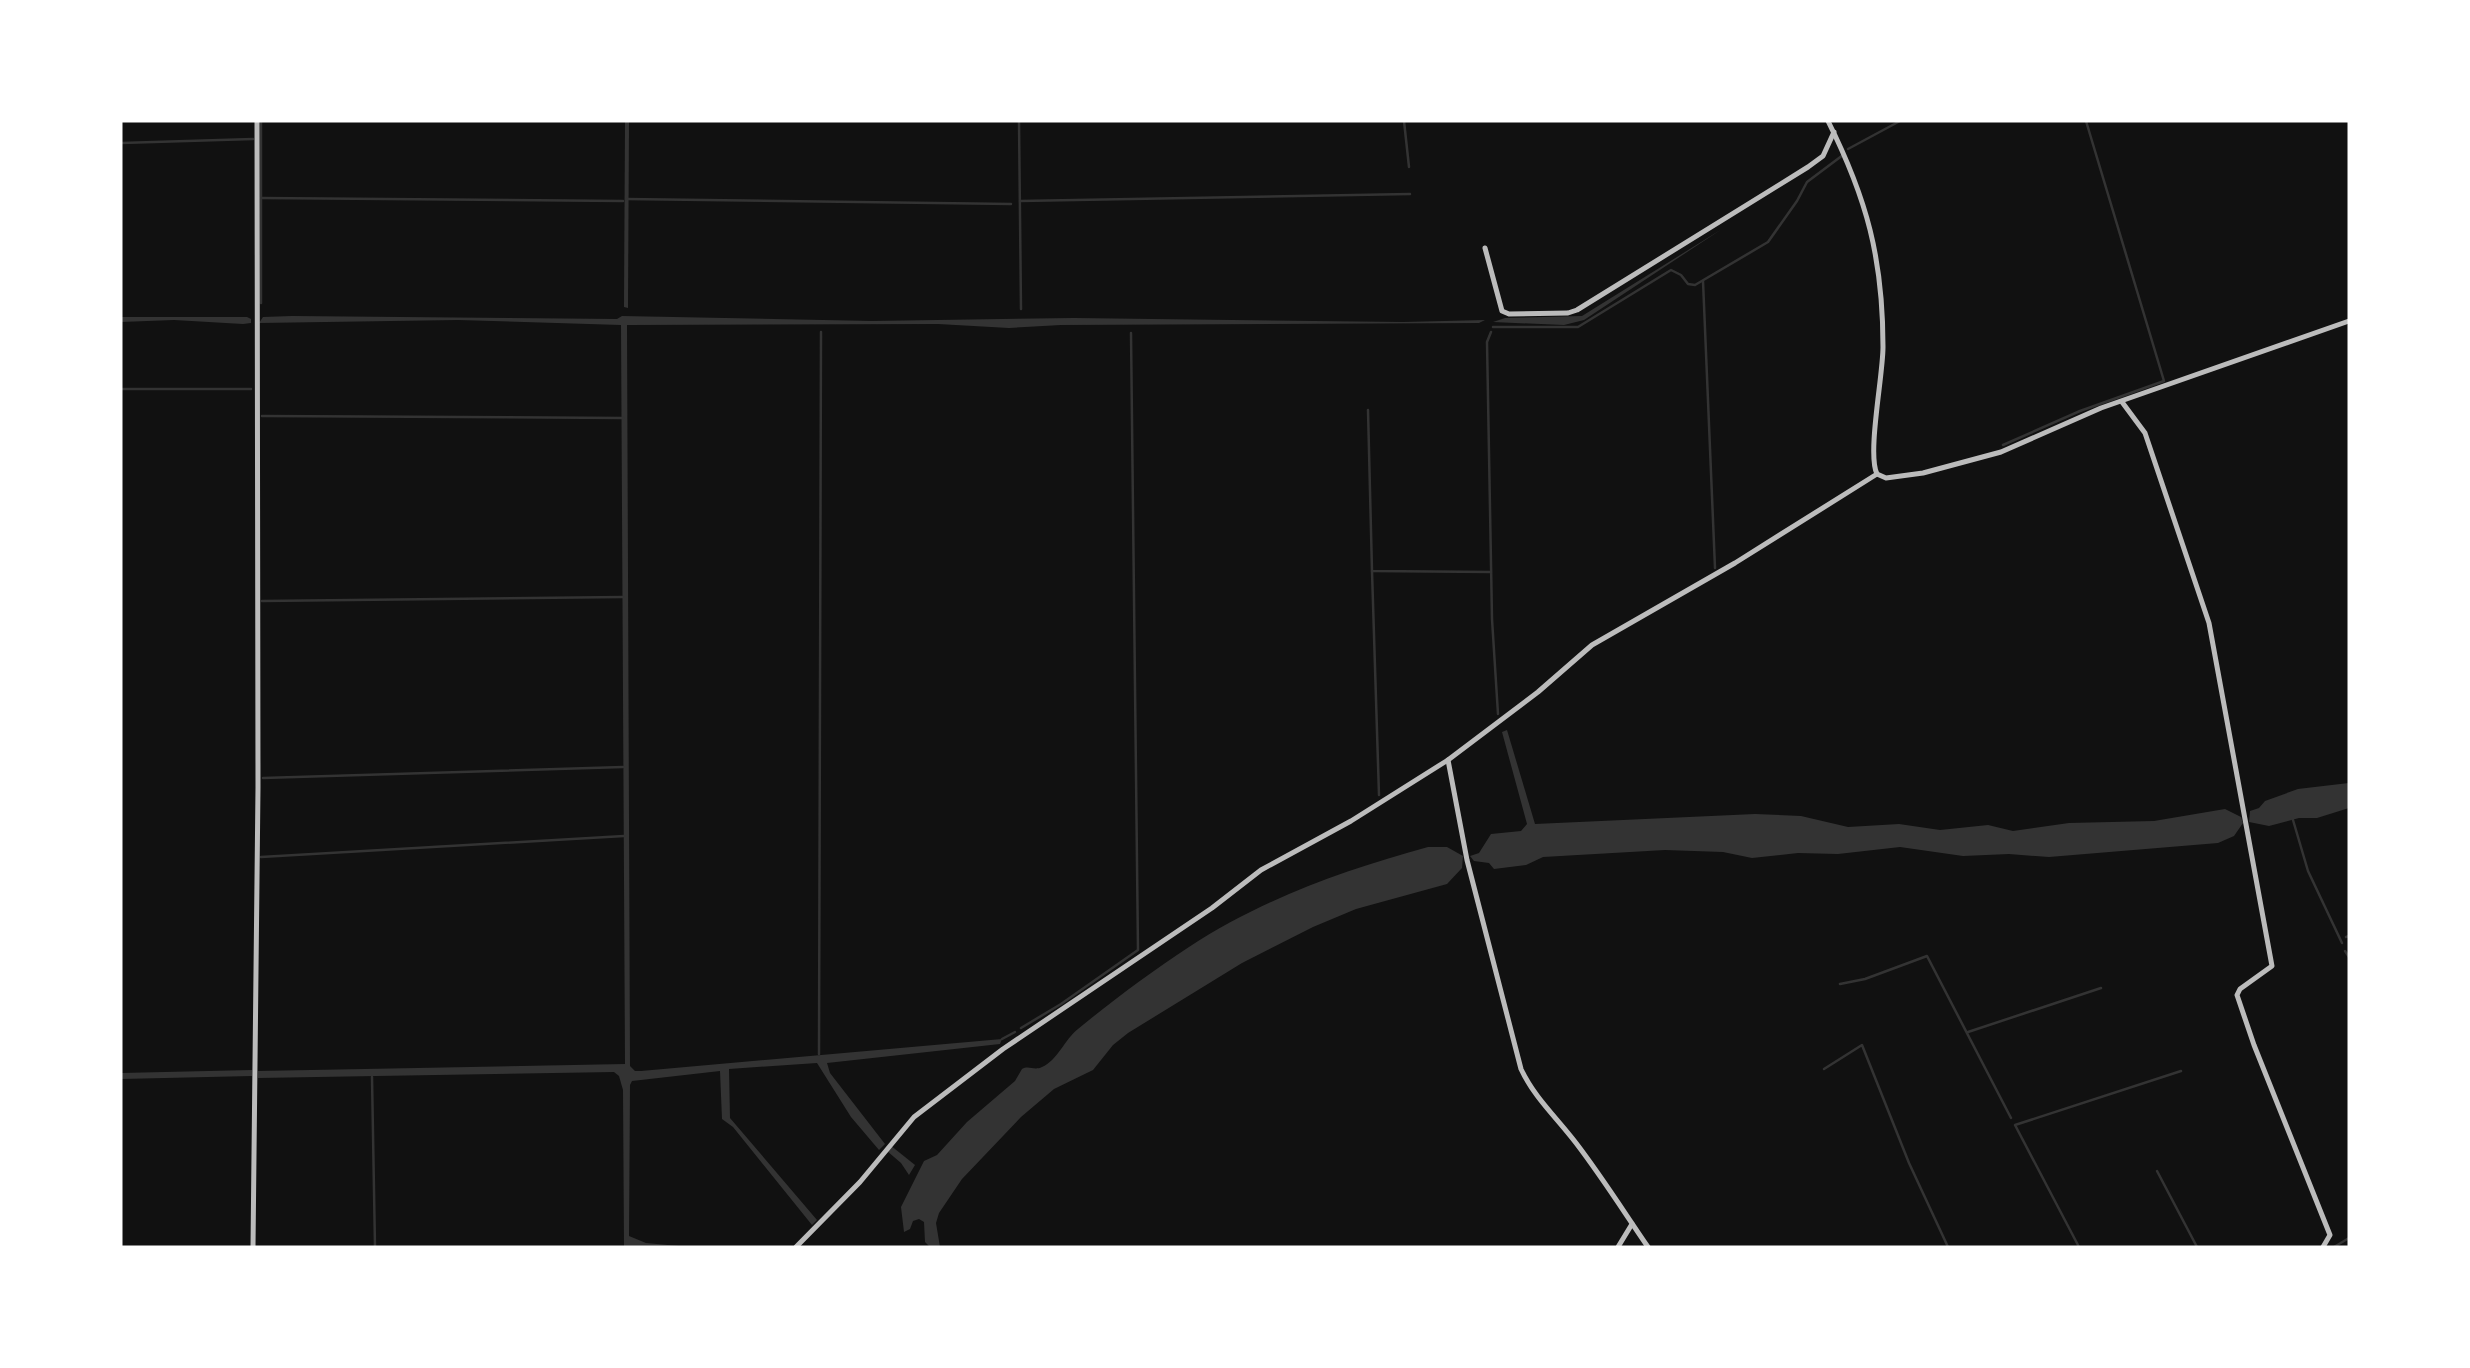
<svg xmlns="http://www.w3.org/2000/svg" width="2470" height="1368" font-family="Figtree,sans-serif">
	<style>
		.water { fill: #333 }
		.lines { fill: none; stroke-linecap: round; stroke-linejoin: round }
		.stream { stroke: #333; stroke-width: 2.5 }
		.minor { stroke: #bcbcbc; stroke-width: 5 }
	</style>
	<rect width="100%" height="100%" fill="#111"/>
	<!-- water -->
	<g class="water">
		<path d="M625,121h4l-1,187 -4,-1z"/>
		<path d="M1722,229l-138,91 -20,5 -71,-3 12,-4 77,-2z"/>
		<path d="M292,316l325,3 5,-3 250,5 202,-3 329,4 82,-2 -6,3 -418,2 -52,3 -71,-4 -311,1 3,741 5,5h6l361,-32 -2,5 -173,19 3,10 55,71 -6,6 -28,-33 -34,-54 -88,6 1,49 87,102 -5,5 -79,-98 -11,-8 -2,-48 -88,10 -2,4 -1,151 17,7 44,4h-66l-1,-157 -4,-14 -5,-4 -356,6v-7l367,-7 -4,-739 -163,-5 -199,3 4,-6z"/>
		<path d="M121,317h126l4,2v4l-8,1 -69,-4 -53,2z"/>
		<path d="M1507,730l28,94 220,-10 46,2 47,11 51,-3 41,6 48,-5 25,6 56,-8 85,-2 71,-12 16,8 2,6 -9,13 -16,7 -169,14 -40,-3 -46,2 -63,-9 -62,7 -40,-1 -46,5 -29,-6 -58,-2 -122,7 -17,8 -32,4 -5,-6 -15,-2 -4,-5 9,-3 12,-19 30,-3 6,-7 -25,-92z"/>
		<path d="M2349,783v25l-32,10h-18l-30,8 -20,-4 1,-11 9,-3 6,-7 33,-12z"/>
		<path d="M1428,847h19l16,9 -1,12 -15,16 -91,25 -43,18 -71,36 -114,70 -15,12 -20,25 -39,19 -33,28 -59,62 -23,34 -3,10 4,24h-10l-5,-5 -1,-20 -5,-3 -6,2 -3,8 -6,3 -3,-25 23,-46 13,-6 30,-33 48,-41 7,-12c7,-4 12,2 20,-2 15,-6 23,-28 36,-38 35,-29 73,-57 111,-82 73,-48 155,-77 239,-100z"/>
		<path d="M252,1070v6l-131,3v-6z"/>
		<path d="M890,1145l25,20 -6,10 -8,-12 -14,-12z"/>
	</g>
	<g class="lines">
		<!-- stream -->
		<g class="stream">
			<path d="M261,121v182"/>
			<path d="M1019,121l2,188"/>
			<path d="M1404,121l5,46"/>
			<path d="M121,143l132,-4"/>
			<path d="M1848,149l52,-28"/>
			<path d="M261,198l362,3"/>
			<path d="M626,199l385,5"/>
			<path d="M1020,201l390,-7"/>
			<path d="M1703,281l12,287"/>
			<path d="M1493,327h85l93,-57 10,5 7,9 7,1 73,-43 29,-41 10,-19 36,-27"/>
			<path d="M1491,332l-4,10 5,277 6,95"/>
			<path d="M121,389h130"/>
			<path d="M1368,410l4,161 119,1"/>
			<path d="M262,416l361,2"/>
			<path d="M2003,445l77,-34 84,-30 -78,-260"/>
			<path d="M1372,571l7,224"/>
			<path d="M262,601l361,-4"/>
			<path d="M263,778l360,-11"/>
			<path d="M2293,820l15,51 34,72"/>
			<path d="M261,857l363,-21"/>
			<path d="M2346,937l3,-1"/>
			<path d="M2345,951l4,6"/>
			<path d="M1840,984l25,-5 62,-23 84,162"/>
			<path d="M1021,1028l40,-24 77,-54 -7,-617"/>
			<path d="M1968,1032l133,-44"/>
			<path d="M1002,1039l13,-7"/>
			<path d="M819,1054l2,-722"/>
			<path d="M1824,1069l38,-24 47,118 39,84"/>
			<path d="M372,1077l3,170"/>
			<path d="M2157,1171l40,76"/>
			<path d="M2079,1247l-64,-122 166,-54"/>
			<path d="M2334,1247l15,-9"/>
		</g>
		<!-- minor -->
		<g class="minor">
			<path d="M1828,121c39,78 55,138 55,226 0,29 -16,107 -6,127l9,4 37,-5 78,-21 100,-44 248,-87"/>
			<path d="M1485,248l17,63 7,3 59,-1 9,-3 231,-143 15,-11 11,-24"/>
			<path d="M2122,402l23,31 64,190 63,343 -32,23 -3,6 17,50 76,190 -7,12"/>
			<path d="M1448,760l19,100 54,209c13,28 36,49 55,74 26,34 48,69 72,104"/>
			<path d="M253,1247l5,-460 -1,-666"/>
			<path d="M796,1247l64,-65 54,-65 89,-68 209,-141 49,-38 90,-49 97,-61 90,-68 54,-47 143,-82 142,-89"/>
			<path d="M1618,1247l14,-23"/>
		</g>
	</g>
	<!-- border -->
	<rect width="2470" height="1368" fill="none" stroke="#ffffff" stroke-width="245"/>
</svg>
